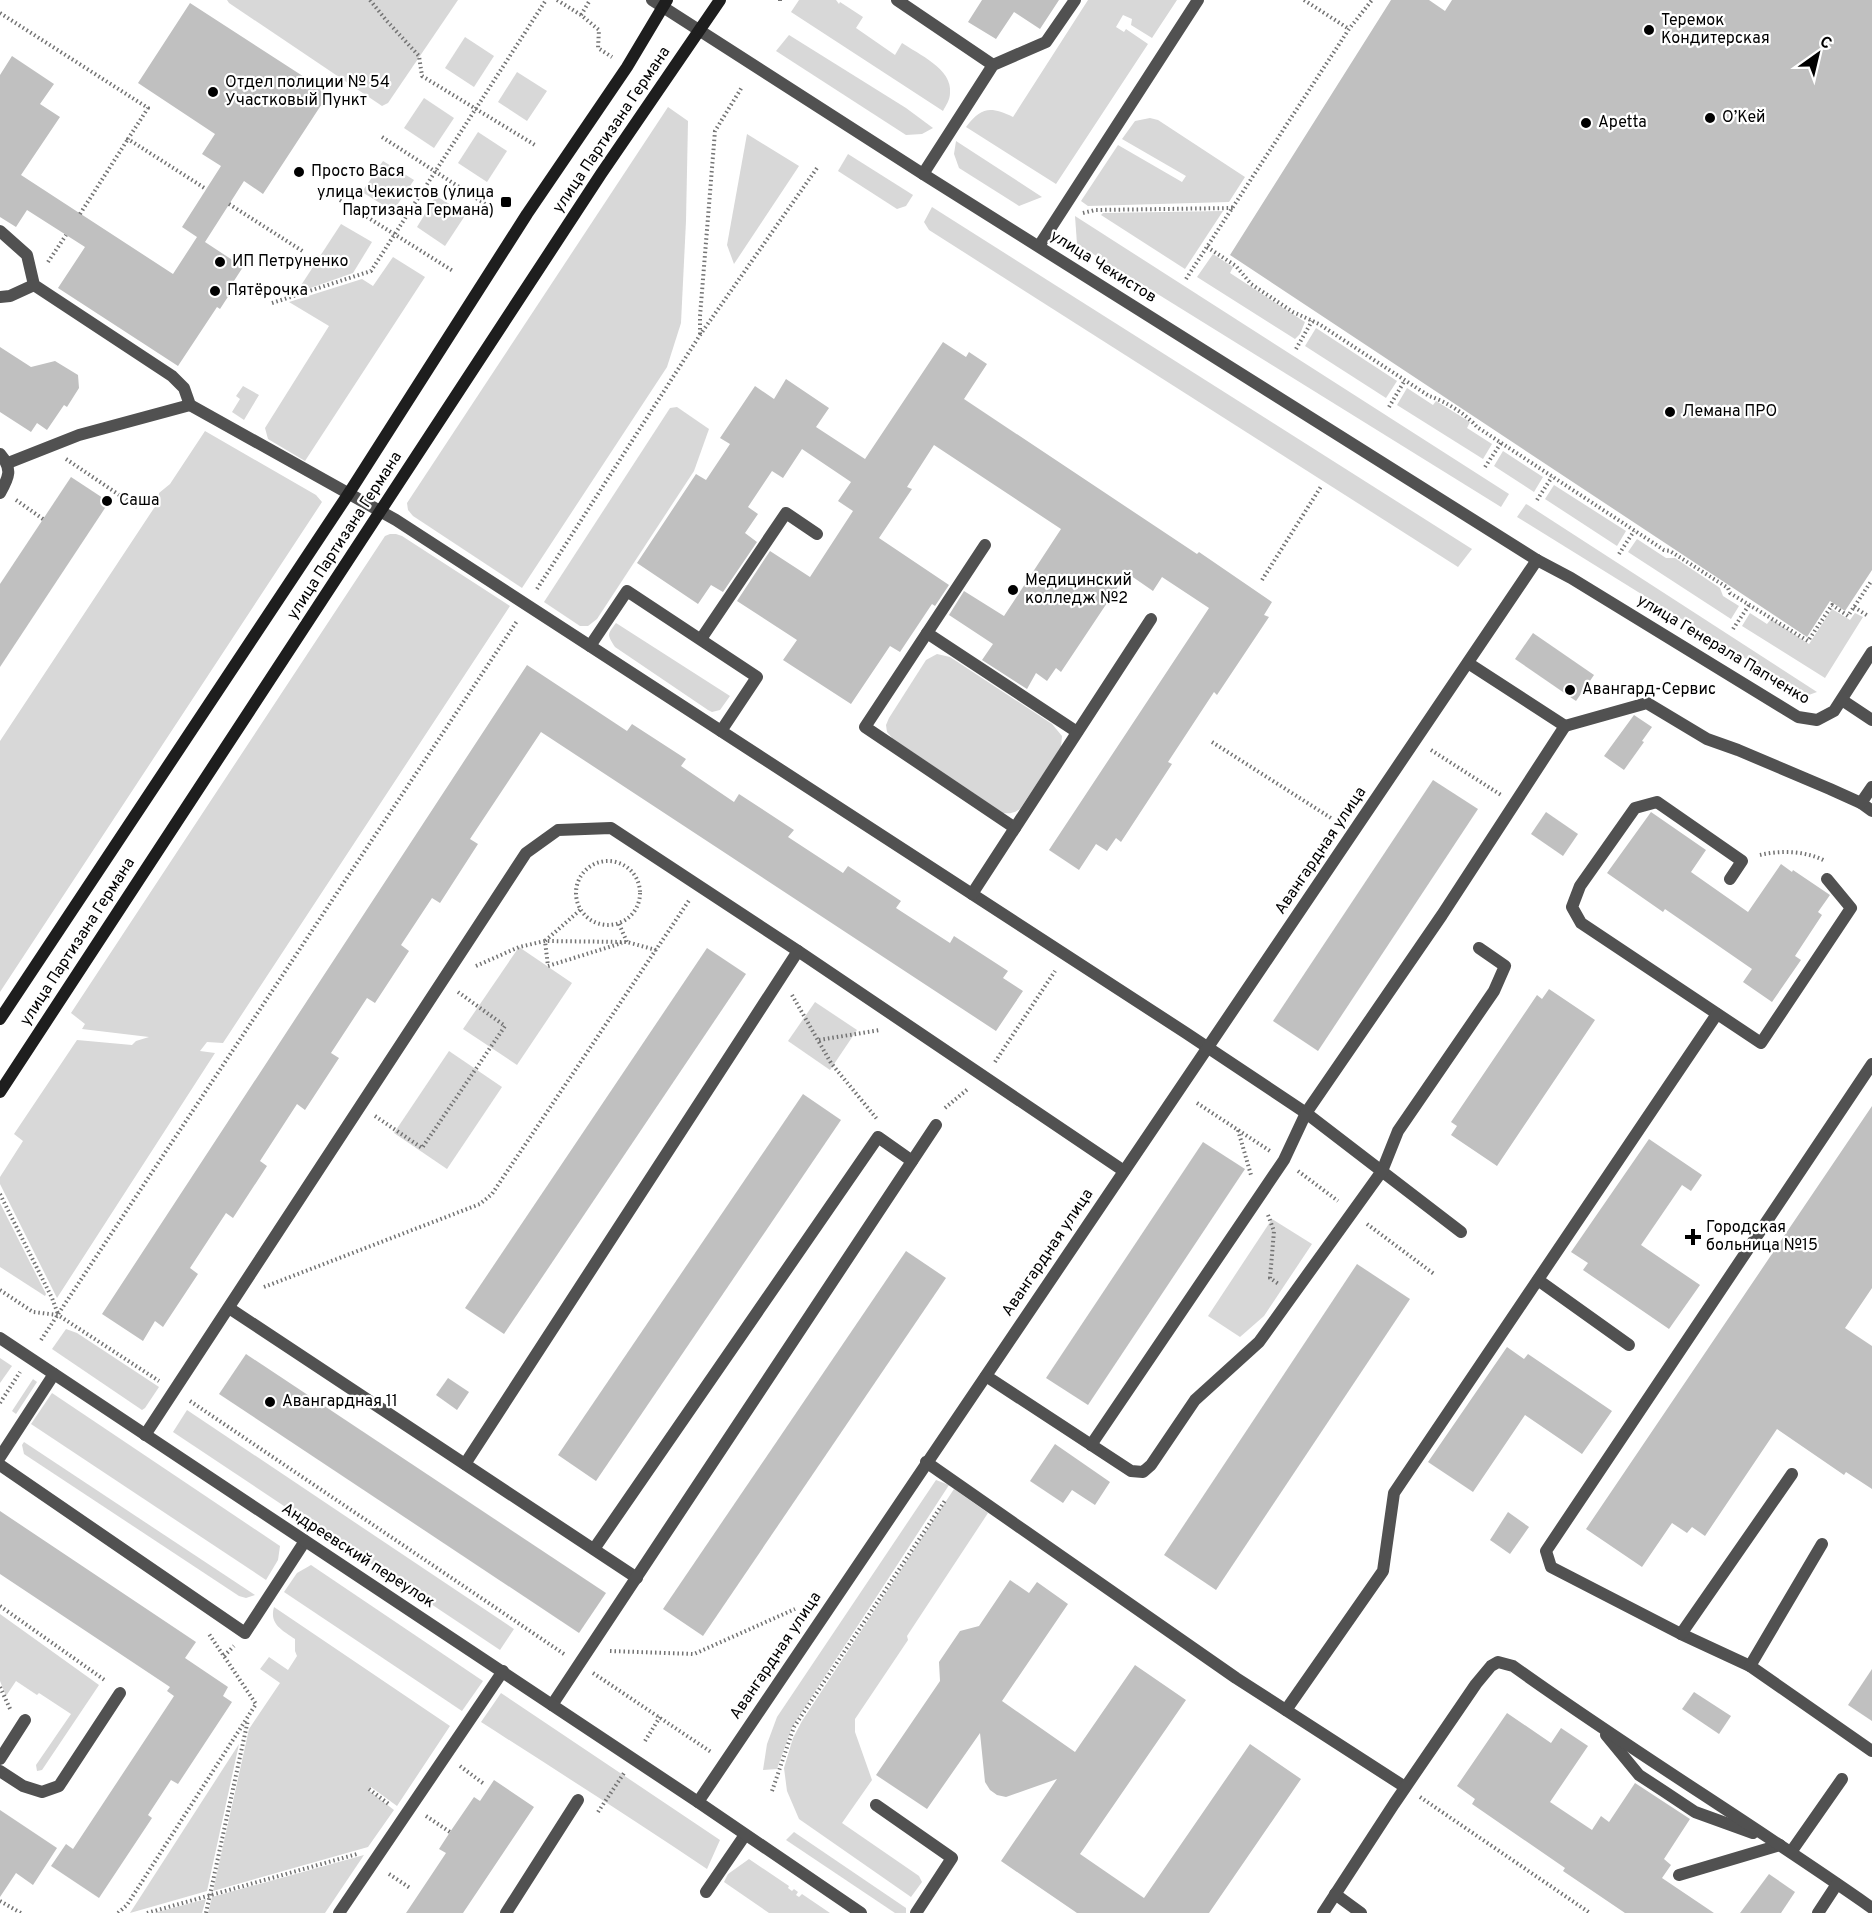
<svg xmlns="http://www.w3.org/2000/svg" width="1872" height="1913" font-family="Overpass,sans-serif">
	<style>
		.green { fill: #d8d8d8 }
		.building { fill: #c0c0c0 }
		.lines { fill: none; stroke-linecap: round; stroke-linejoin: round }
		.path { stroke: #737373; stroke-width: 4; stroke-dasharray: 1.5 3; stroke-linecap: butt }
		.service { stroke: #515151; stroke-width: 12 }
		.minor { stroke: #515151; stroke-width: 12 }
		.secondary { stroke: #1e1e1e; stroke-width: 12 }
		.poi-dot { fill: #000; stroke: #fff; stroke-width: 2 }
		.labels { text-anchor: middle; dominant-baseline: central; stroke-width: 4.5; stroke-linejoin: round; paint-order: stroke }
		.poi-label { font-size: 16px; fill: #000; stroke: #fff; text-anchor: start }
		.street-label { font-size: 16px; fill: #000; stroke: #fff }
	</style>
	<rect width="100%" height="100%" fill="#fff"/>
	<!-- green -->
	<g class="green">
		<path d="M227,0h231l-70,103 -6,3 -153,-103z"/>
		<path d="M799,0h37l3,4 1,-2 23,15 -7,11 39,27 7,-12c16,11 51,26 48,50 0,7 -4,12 -7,18l-152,-99z"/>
		<path d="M1088,0h89l-25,38 -21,-13 1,-6 -9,-4 -7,12 8,5 2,-3 22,15 -92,140 -90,-57c16,-21 25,-20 47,-10z"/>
		<path d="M789,35l117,73 27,20 -11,6 -16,1 -130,-84z"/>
		<path d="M465,37l29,19 -20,31 -29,-19z"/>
		<path d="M517,72l30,19 -20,30 -29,-19z"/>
		<path d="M424,98l30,20 -20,30 -30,-20z"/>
		<path d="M668,107l20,14 -2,100 -5,102 -14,44 -145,221 -109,-72 -5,-6 -1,-7z"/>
		<path d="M1150,118l8,2 87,57 -16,25 -141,4 -7,-5 37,-56 64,37 4,-6 -64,-37 13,-18z"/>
		<path d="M478,132l29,19 -20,31 -29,-19z"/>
		<path d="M747,134l52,32 -65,98 -7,-19z"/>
		<path d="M956,141l86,56 -23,9 -60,-38 -5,-14z"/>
		<path d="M848,154l65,41 -7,11 -9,3 -59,-38z"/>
		<path d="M383,161l31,19 -21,31 -31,-19z"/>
		<path d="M436,196l30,18 -21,32 -28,-19z"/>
		<path d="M932,207l540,342 -14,18 -529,-337 -5,-8z"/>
		<path d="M1223,211l-38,58 -84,-54 2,-2z"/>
		<path d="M1075,216l434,278 -8,13 -424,-263z"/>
		<path d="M341,224l31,18 -19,31 -57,20z"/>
		<path d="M1213,254l20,13 -3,6 75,49 -5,12 -5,5 -98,-62z"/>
		<path d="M393,257l32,20 -120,184 -37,-22 -3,-11 64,-102 -40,-24 73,-23 11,7z"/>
		<path d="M1316,328l81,53 -11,17 -81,-52z"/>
		<path d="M243,386l16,9 -15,25 -12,-8 8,-13 -4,-3z"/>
		<path d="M1407,388l26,17 3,-4 34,21 -3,6 25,16 -9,15 -86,-54z"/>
		<path d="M677,407l32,22 -15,42 -97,148 -9,7h-8l-36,-24 126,-194z"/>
		<path d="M205,431l111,64 6,7 -322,490v-251l158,-239 1,-9 11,-9z"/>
		<path d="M1503,451l40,26 -9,15 -40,-26z"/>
		<path d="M1554,485l72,46 -9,15 -72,-47z"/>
		<path d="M1526,504l2,1 289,187 -11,4 -289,-179z"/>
		<path d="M390,534h6l6,2 108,70 -287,437 -16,-1 -7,9 15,2 -158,245 -57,-114v-7l23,-36 -9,-7 63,-94 55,5 4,-4 13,-4 -67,-8 3,-5 -14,-11 314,-477z"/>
		<path d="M1637,539l29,19h9l45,30 3,8 16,10 -8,13 -103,-67z"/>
		<path d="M1832,609l18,11 5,-7 8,4 -38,61 -83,-52 8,-13 17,11 4,-5 38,25z"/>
		<path d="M616,623l114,73 -10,14 -8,2 -4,-2 -93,-63c-8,-13 -8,-12 1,-24z"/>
		<path d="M937,654l13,3 102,67 10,12 -1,11 -41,62c-6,4 -10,5 -17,4l-110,-74 -6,-7 -1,-7 3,-7 37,-58z"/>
		<path d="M519,947l53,36 -55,82 -54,-36z"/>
		<path d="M815,1002l42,28 -27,40 -42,-29z"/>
		<path d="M449,1051l53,36 -55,82 -53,-36z"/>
		<path d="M0,1203l46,91 -1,2 -45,-29z"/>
		<path d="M1272,1219l40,25 -48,72 -24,21 -32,-21z"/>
		<path d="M66,1329l11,4 82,54 -14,21 -3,2 -90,-61z"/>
		<path d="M0,1358l12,8 -12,17z"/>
		<path d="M33,1379l4,3 -21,32 -4,-3z"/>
		<path d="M52,1393l228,153 -2,14 -12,20 -235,-156z"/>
		<path d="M187,1410l327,219 -14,21 -327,-218z"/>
		<path d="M24,1442l231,153 -9,3 -7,-2 -215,-142 -2,-9z"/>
		<path d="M936,1480l13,5 -157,242 -15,42 -14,1 4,-26 10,-27z"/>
		<path d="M954,1489l34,24 -81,123 1,4 -53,79v13l17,48 -30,43 77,53 3,6 -11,15 -112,-78 -12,-28 -3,-23 9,-30 9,-17z"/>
		<path d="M311,1565l172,116 -21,30 -178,-119 13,-19z"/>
		<path d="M274,1607l176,119 -53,80 -26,-19 -3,3 26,20 -26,37 -155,44 36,-162 31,-46 -20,-14 9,-12 19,13 9,-14 -2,-5v-12c-13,-9 -26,-15 -21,-32z"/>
		<path d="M0,1614l99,71 -57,85 -5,1 -1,-6 35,-51 -32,-21 -2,2 -21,-14 -10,15 -6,-15z"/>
		<path d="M501,1693l219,147 -13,29c-74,-50 -150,-98 -226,-147z"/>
		<path d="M239,1744l-32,147 -77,22z"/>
		<path d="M794,1832l112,76v5h-11l-109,-73z"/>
		<path d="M364,1855l-39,58h-117l4,-16z"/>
		<path d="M749,1859l40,27 -1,2 4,3 2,-2 4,3 -2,3 3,2 3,-3 28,19h-61l-45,-31 4,-8z"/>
		<path d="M206,1899l-4,14h-48z"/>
	</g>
	<!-- building -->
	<g class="building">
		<path d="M982,0h77l-19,29 -26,-17 -18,27 -28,-17z"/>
		<path d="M1391,0h38l16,11 7,-11h420v570l-27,41 -15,-10 -23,36 -577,-382z"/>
		<path d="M190,3l139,90 -66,101 -19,-13 -39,61 38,25 -13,20 3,2 -13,20 -3,-2 -39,59 -120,-78 27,-41 -58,-37 -11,17 -16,-10v-142l12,-19 42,28 -14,20 20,13 -39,58 152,99 24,-37 -15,-10 39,-61 -19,-12 13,-20 -77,-51z"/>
		<path d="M943,342l23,15 3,-5 18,12 -23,35 233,155 2,-2 73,50 -8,13 5,2 -52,78 -3,-3 -46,70 4,2 -51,78 -5,-4 -9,13 -11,-7 -17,26 -30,-20 160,-242 -47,-31 -9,14 -26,-18 -66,99 -5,-4 -9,13 -11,-8 -9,16 -45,-29 11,-16 -44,-29 15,-24 40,25 57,-87 -127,-84 -27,42 5,2 -33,49 70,47 -14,21 -3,-2 -32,48 -10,-6 -39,58 -68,-44 14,-20 -60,-39 33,-50 40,26 43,-66 -15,-10 13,-19 -49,-33 -19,29 -11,-7 -24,36 10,7 -13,19 12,9 -34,50 -12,-7 -13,19 -61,-41 59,-89 10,6 24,-36 -10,-6 35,-52 19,13 12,-20 43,29 -13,19 49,32z"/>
		<path d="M0,347l31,20 24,-6 23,14 1,13 -12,19 -3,-2 -17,25 -10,-7 -6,9 -31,-20z"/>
		<path d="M71,477l38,25 -109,165v-83z"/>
		<path d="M1533,633l61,42 -18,26 -61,-42z"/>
		<path d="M527,665l100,66 5,-7 54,35 -5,7 53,36 5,-8 55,36 -6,7 55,36 5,-7 53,35 -5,7 54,35 4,-7 54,35 -5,7 20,13 -27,40 -455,-299 -71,107 8,5 -38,59 -8,-5 -31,47 8,6 -34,52 -8,-5 -36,55 8,5 -34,52 -8,-6 -37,57 7,5 -34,52 -7,-5 -36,55 8,6 -35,53 -8,-6 -12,20 -41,-27z"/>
		<path d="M1634,715l18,12 -10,14 2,1 -20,28 -20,-14z"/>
		<path d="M1433,780l45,29 -160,242 -45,-30z"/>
		<path d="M1546,812l32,22 -15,22 -32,-22z"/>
		<path d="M1651,812l55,38 -15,22 57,40 33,-48 11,8 1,-2 37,25 -12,17 4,3 -27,41 6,4 -29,42 -29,-20 9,-13 -87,-60 -2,3 -56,-39z"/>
		<path d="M707,948l39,26 -242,360 -39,-26z"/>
		<path d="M1549,989l46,31 -98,146 -46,-31 6,-9 -6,-4 86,-127 5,4z"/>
		<path d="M803,1094l38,26 -245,361 -38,-26z"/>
		<path d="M1872,1106v182l-27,40 27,18v143l-26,-17 -2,3 -67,-46 -72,107 -13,-9 -5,6 -15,-10 -30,44 -56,-38z"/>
		<path d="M1649,1139l53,36 -11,16 -9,-6 -41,60 59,40 -31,44 -86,-59 5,-7 -17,-11z"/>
		<path d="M1203,1142l42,27 -157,236 -42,-27z"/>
		<path d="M906,1251l40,27 -243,358 -40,-27z"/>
		<path d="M1357,1264l53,35 -194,291 -52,-35z"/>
		<path d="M1507,1347l17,12 4,-5 84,57 -30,43 -57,-39 -52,77 -45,-30z"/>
		<path d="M246,1354l360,239 -27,40 -360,-239z"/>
		<path d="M448,1378l21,14 -12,18 -21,-15z"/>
		<path d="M1055,1444l55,38 -15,23 -23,-15 -9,13 -33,-22z"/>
		<path d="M0,1511l196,131 -11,16 43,29 -5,9 9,6 -54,82 -7,-4 -23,35 4,3 -53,80 -48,-32 15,-22 7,5 101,-153 -7,-5 3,-4 -170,-113z"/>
		<path d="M1508,1512l21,15 -19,27 -20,-14z"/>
		<path d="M1010,1580l19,13 8,-11 31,22 -66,97 73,51 60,-87 51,35 -106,154 64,44 106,-154 51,35 -92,134h-132l-76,-52 56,-82 -51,18 -9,-2 -7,-5 -5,-8 -5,-49 -53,76 -51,-34 64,-94 -1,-19 21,-31 19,-5z"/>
		<path d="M1872,1669v52l-24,-16z"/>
		<path d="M1694,1692l37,24 -12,18 -37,-25z"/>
		<path d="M1507,1713l44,30 10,-15 27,18 -38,56 42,28 9,-14 8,6 26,-39 55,36 -26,40 7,6 -9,13 52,35h-89l-62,-42 2,-3 -93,-64 3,-5 -18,-13z"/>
		<path d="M494,1780l40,27 -71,106h-57l40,-60 -7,-4 11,-17 24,-35 6,4z"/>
		<path d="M0,1810l57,38 -24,37 -17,-12 -16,24z"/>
		<path d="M1769,1874l26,18 -14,21h-41z"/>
	</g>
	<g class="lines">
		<!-- path -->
		<g class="path">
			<path d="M370,0l16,20 33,36 3,20 113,69"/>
			<path d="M557,0l24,15 18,15 -1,18 14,9"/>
			<path d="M780,0v1"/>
			<path d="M1304,0l45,29"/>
			<path d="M0,13l148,95 -20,31 78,50"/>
			<path d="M581,15l9,-15"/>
			<path d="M382,137l111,72"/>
			<path d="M340,200l113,71"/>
			<path d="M229,204l75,48"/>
			<path d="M1083,213l12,-3 139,-2"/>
			<path d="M80,214l48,-75"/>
			<path d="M1207,247l29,19 15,18 42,28 26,12 110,72c16,5 37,18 48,31l187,123 6,1 58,37 2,5 78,48 24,-36 16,11 24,-36"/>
			<path d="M48,262l18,-27"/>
			<path d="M1186,279l163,-250 23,-29"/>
			<path d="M272,303l99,-32 175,-271"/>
			<path d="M700,334v-18l15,-185 27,-44"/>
			<path d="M1296,349l16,-28"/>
			<path d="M1389,407l16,-27"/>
			<path d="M66,459l71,48"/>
			<path d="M1485,467l16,-24"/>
			<path d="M16,500l27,19"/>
			<path d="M1537,500l15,-23"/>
			<path d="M1619,554l15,-23"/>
			<path d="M1262,580l60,-95"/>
			<path d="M537,589l163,-254 117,-167"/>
			<path d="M1854,607l14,9"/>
			<path d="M1733,629l16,-24"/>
			<path d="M1212,742l119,76"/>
			<path d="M1431,750l70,45"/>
			<path d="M1760,855c21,-5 47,-4 65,6"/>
			<circle cx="608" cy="893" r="32"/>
			<path d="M580,910l-35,31 3,25 74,-23"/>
			<path d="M619,924l8,18"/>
			<path d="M476,966l43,-19 26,-6 82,1 29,8"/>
			<path d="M792,995l39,68 46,56"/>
			<path d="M819,1040l61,-10"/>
			<path d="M995,1062l60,-91"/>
			<path d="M1197,1103l73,48"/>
			<path d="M945,1108l24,-20"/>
			<path d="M375,1116l47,32 83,-122 -47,-34"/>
			<path d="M1238,1130l13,45"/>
			<path d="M1298,1171l40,30"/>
			<path d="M0,1194l52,104 6,16"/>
			<path d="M1268,1215l6,16 -4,47 10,7"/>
			<path d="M1367,1224l67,50"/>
			<path d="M264,1287l216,-83 12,-10 198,-295"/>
			<path d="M0,1290l33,22 25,3 101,66"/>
			<path d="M41,1340l476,-719"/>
			<path d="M190,1401l374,253"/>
			<path d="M0,1403l20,-31"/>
			<path d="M0,1606l106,75"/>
			<path d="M610,1651l84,3 101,-45"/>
			<path d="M224,1656l10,-10"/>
			<path d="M593,1673l118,79"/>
			<path d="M0,1687l11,24"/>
			<path d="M645,1741l15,-24"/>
			<path d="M460,1766l24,18"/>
			<path d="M369,1789l21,16"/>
			<path d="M772,1791l22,-64 152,-228"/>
			<path d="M1420,1797l170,116"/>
			<path d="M598,1812l26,-39"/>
			<path d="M426,1816l24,16"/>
			<path d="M389,1874l21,14"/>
			<path d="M0,1901l21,12"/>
			<path d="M118,1913l9,-8 129,-201 -47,-70"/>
			<path d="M147,1913l210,-59"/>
			<path d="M206,1913l42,-193"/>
		</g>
		<!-- service -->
		<g class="service">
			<path d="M897,0l96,65"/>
			<path d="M923,174l70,-109 53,-23 29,-42"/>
			<path d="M0,231l27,24 7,30 138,91 12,12 6,17 206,115 790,513 120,80 155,119"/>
			<path d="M1039,246l159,-246"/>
			<path d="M0,297l10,-1 24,-11"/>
			<path d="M0,454c13,15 9,23 0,39"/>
			<path d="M8,463l71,-28 111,-30"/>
			<path d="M985,545l-120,182 150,101"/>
			<path d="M927,633l150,99"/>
			<path d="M701,639l85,-126 31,21"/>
			<path d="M590,646l37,-55 130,86 -36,54"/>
			<path d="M1842,700l30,20"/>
			<path d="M1565,726l82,-23 60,36 31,11 92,39 31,14 11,8"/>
			<path d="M1861,803l11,-16"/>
			<path d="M1730,879l12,-18 -85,-59 -22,6 -55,78 -8,21 9,16 180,120 90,-135 -24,-29"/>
			<path d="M972,894l179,-275"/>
			<path d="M1872,1064l-326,487 5,16 130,67 69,32 122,85"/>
			<path d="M1538,1280l91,65"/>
			<path d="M229,1308l408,270"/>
			<path d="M986,1376l145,95 12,1 8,-7 44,-65 64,-58 123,-171 16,-40 96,-140 11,-25 -26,-18"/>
			<path d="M145,1435l381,-582 32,-23 53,-2 187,123 326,220"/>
			<path d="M1091,1445l193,-285 22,-47 136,-198 123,-189 -97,-63"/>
			<path d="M0,1457l54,-83"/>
			<path d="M926,1462l310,216 169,109"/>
			<path d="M465,1464l333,-513"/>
			<path d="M0,1465l245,168 60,-92"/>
			<path d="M594,1549l284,-412 34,24"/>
			<path d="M1681,1634l111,-160"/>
			<path d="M1750,1666l72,-122"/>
			<path d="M552,1705l384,-580"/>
			<path d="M1286,1710l97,-139 11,-78 323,-479"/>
			<path d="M1606,1735l33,40 26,17 30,20 58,21"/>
			<path d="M0,1759l25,-39"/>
			<path d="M0,1771l23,15 19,6 17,-6 61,-93"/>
			<path d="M876,1805l76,53 -36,55"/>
			<path d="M1791,1852l51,-73"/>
			<path d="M1679,1875l101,-30"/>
			<path d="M706,1892l39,-57"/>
			<path d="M1335,1894l26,19"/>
			<path d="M339,1913l164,-242"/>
			<path d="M506,1913l72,-113"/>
			<path d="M1323,1913l71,-109 82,-120 15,-18 7,-4 15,4c117,84 241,159 359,242"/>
			<path d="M1818,1913l19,-29"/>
		</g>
		<!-- minor -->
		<g class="minor">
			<path d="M652,0l271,174 614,386 34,18 227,139 19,3 17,-9 38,-59"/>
			<path d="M0,1338l698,464 163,111"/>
			<path d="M698,1802l839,-1242"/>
		</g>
		<!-- secondary -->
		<g class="secondary">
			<path d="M0,1019l349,-526 178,-279 100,-147 40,-67"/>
			<path d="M0,1092l601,-918 119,-174"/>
		</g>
	</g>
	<!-- markers -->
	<g class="poi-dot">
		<circle cx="1649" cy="30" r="6"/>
		<circle cx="213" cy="92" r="6"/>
		<circle cx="1710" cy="118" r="6"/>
		<circle cx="1586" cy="123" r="6"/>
		<circle cx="299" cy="172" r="6"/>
		<rect x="500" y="196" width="12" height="12" rx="3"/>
		<circle cx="220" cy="262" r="6"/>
		<circle cx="215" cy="291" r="6"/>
		<circle cx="1670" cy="412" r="6"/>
		<circle cx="107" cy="501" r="6"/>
		<circle cx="1013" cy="590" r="6"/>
		<circle cx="1570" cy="690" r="6"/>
		<path d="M1690 1228h6v6h6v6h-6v6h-6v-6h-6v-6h6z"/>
		<circle cx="270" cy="1402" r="6"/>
	</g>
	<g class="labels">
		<!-- poi labels -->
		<g class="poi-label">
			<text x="1661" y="21">Теремок<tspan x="1661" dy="18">Кондитерская</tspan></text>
			<text x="225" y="83">Отдел полиции № 54<tspan x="225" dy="18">Участковый Пункт</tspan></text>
			<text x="1722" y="118">О’Кей</text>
			<text x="1598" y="123">Apetta</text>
			<text x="311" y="172">Просто Вася</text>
			<text x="494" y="193" text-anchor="end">улица Чекистов (улица<tspan x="494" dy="18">Партизана Германа)</tspan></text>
			<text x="232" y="262">ИП Петруненко</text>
			<text x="227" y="291">Пятёрочка</text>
			<text x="1682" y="412">Лемана ПРО</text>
			<text x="119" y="501">Саша</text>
			<text x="1025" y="581">Медицинский<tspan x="1025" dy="18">колледж №2</tspan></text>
			<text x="1582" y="690">Авангард-Сервис</text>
			<text x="1706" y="1228">Городская<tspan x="1706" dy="18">больница №15</tspan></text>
			<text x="282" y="1402">Авангардная 11</text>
		</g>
		<!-- street labels -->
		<g class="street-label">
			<text transform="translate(612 130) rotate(-56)">улица Партизана Германа</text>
			<text transform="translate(1103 267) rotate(32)">улица Чекистов</text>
			<text transform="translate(345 536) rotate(-57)">улица Партизана Германа</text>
			<text transform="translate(1723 650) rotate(31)">улица Генерала Папченко</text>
			<text transform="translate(1321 851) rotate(-56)">Авангардная улица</text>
			<text transform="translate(78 942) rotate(-57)">улица Партизана Германа</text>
			<text transform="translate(1048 1253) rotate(-56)">Авангардная улица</text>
			<text transform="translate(358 1556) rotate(33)">Андреевский переулок</text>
			<text transform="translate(776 1656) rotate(-56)">Авангардная улица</text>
		</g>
	</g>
	<!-- north arrow -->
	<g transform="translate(1818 54) rotate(34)" stroke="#ffffff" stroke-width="4.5" paint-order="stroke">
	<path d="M0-4.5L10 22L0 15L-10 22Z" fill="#000000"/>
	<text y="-9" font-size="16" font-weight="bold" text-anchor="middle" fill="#000000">С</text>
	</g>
</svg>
